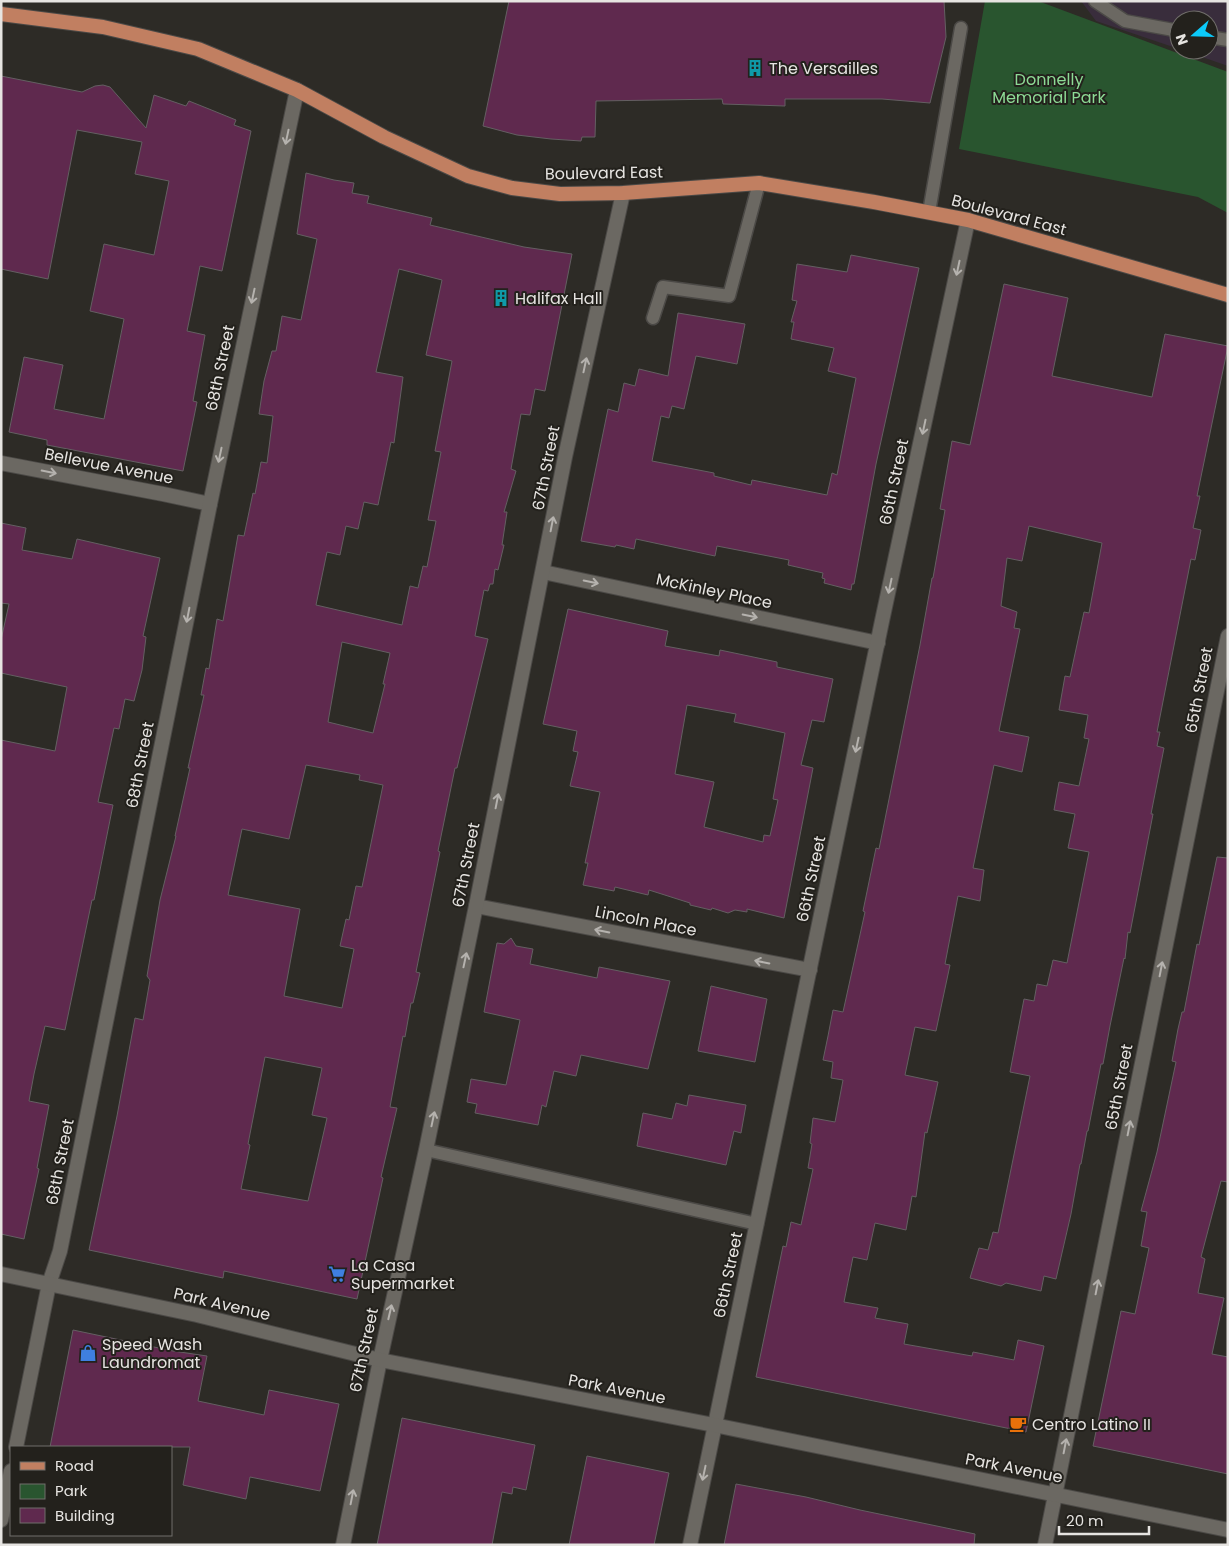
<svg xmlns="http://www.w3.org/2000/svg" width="1229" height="1546" font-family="Poppins,sans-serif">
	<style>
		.industrial { fill: #392d3c }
		.green { fill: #29552f }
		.building { fill: #5f294e; stroke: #645f62; fill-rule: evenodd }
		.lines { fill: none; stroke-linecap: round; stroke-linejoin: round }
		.service-casing { stroke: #4b4946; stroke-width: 15 }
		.minor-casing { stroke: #4b4946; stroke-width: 16 }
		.tertiary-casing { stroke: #4b4946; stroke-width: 16 }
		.primary-casing { stroke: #4b4946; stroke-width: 16 }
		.service { stroke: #6b6862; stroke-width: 12 }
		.minor { stroke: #6b6862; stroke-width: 14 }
		.tertiary { stroke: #6b6862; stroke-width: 14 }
		.primary { stroke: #c17f61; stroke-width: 14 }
		.oneway { stroke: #b5b2ae }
		.labels { text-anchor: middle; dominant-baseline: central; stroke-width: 4; stroke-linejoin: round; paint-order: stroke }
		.poi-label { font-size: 16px; fill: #e6e4e1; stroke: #23211c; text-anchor: start }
		.park-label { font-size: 16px; fill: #8dda95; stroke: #23211c }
		.street-label { font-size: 16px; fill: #e6e4e1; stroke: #23211c }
	</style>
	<rect width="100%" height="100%" fill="#2d2b26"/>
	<!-- industrial -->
	<path class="industrial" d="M1081,1h147v65l-46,-16h27v-30h-30v29l-83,-28z"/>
	<!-- green -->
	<path class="green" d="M985,1h53l190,71v141l-30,-16 -239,-48z"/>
	<!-- building -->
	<g class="building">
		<path d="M509,1h435l2,36 -16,66 -48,-4h-97v7l-62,-2 -1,-5 -126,2 -1,36h-13l-1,4 -30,-2 -34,-4 -34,-9z"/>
		<path d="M1,76l81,16 13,-6 8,-1 7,2 36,41 8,-33 32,11 3,-5 20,8 27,11 -2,5 17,6 -29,140 -22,-5 -8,41 -5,24 18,4 -12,66 4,1 -14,69 -136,-26v-5l-38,-8 15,-75 39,8 -9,44 50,10 20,-100 -34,-8 14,-67 50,11 15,-74 -34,-7 7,-32 -65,-12 -29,149 -47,-10z"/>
		<path d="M306,173l28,7 20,3 -2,10 17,3 -2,7 65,15 -2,7 94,22 48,7 -27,137 -10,-2 -5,26 -9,-1 -10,55 5,2 -12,41h3l-5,33h2l-6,25 -3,-1 -2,15h-3l-2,7 -4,-1 -9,46 13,3 -31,129h-2l-17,83 2,1 -24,120 4,1 -7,30h-2l-6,34 -2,-1 -13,71 7,1 -16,69 2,1 -26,121 -133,-28 -1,7 -134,-28 28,-134 18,-98 8,2 7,-40 -3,-4 13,-76 16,-64h-1l15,-68h-2l16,-73h-3l5,-27 3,1 8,-50 6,2 15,-86 6,1 9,-43 2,1 6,-32 6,1 6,-47 -14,-2 5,-33 8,-30h4l6,-35 19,4 16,-81 -20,-5zM399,269l43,11 -16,75 26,6 -17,90 6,1 -13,68 8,1 -9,46 -4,-1 -5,22 -8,-2 -8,39 -86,-20 11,-53 13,3 6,-29 12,3 6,-27 14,3 13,-63 3,1 9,-66 -27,-5zM342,642l48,11 -7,31h2l-12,49 -45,-11zM306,765l54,10 -1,5 24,5 -21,102 -6,-1 -7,34 -3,-1 -6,27 14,3 -12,59 -58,-12 16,-87 -72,-14 14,-66 47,10zM265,1057l57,11 -10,47 15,3 -19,83 -67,-12 9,-44 -2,-1z"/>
		<path d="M851,255l68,13 -43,196 -22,120h-2l-1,6 -27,-7 1,-4 -3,-1 1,-5 -35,-8 1,-5 -72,-14 -2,10 -79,-17 -2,10 -18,-4 -1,2 -34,-6 27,-132 10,3 6,-29 11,3 4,-17 29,7 10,-63 67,11 -8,40 -41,-8 -12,53 -12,-3 -3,12 -8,-2 -9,45 62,12v3l37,9 1,-5 75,15 5,-22 5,2 19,-97 -28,-7 6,-23 -43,-9 3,-17h-3l6,-21 -5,-1 5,-36 50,8z"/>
		<path d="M1004,284l64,14 -16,78 100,21 13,-63 63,12 -31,150h3l-7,32 8,2 -6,30 -4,-1 -34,173h3l-3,14 7,2 -13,66h2l-23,119 -2,-1 -3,27 -1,-1 -14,68 -7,38h-2l-13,67h-1l-6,33h-1l-9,50 -15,65 -12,-3 -3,15 -35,-8 -5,3 -31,-8 9,-30 9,2 5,-18 5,1 32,-157 -20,-4 14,-73 10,2 3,-17 10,2 6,-26 14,3 22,-111 -21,-4 7,-34 -21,-4 5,-28 20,4 10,-47 -5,-1 4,-23 -29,-5 6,-34 5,1 14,-65 5,1 13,-70 -73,-17 -7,35 -15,-3 -6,48 16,6 -3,16 6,1 -21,102 30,6 -7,35 -28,-7 -21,103 11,2 -4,31 -22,-5 -13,68 5,1 -14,66 -21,-4 -10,48 33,7 -11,51 -2,-1 -9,65 -4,-1 -6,34 -31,-7 -8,37 -14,-3 -9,45 34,6 -3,10 33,6 -4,20 68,12 1,-4 41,8 4,-20 26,6 -18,86 -270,-55 27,-131 3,1 5,-25 10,3 12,-56 -5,-1 4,-24 -2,-1 3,-25 22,4 8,-42 -12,-2 2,-16 -10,-2 5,-24 5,-26 10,2 22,-100 -2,-1 13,-63 3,1 41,-204 12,-67h1l12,-68 -5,-1 12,-68 18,4z"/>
		<path d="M1,523l25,5 -4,22 50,9 5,-20 83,19 -17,78 3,1 -4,33 -8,31 -9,-2 -6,30 -5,-1 -16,74 15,3 -19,95h-2l-27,130 -20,-4 -11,48 -5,27 20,4 -12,63 2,1 -15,70 -23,-5v-494l54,11 12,-64 -66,-14v-33l8,-36 -8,-1z"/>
		<path d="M568,609l100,22 -3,15 54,10 1,-6 57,12v5l56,12 -9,43 -12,-2 -11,45 12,3 -29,150 -37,-9v3l-12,-2 -7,3 -16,-5 -1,2 -21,-5v-2l-41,-13 -1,5 -33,-8 -1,4 -31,-6 5,-22h-3l15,-71 -30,-6 8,-34 -5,-1 4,-20 -34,-7zM687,705l49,9 -2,8 51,11 -12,66 5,1 -8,36 -6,-1 -1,7 -59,-15 10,-45 -39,-8z"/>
		<path d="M1217,857l11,1v324l-7,-1 -20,76 4,2 -7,34 26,5 -12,56 16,3v117l-135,-28 28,-135 14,3 14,-66 -8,-2 6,-34 -6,-1 16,-59 19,-90 -4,-1 6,-32 4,-17h2l13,-68 2,1z"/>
		<path d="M511,938l5,8 17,3 -3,15 67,14 2,-11 71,14 -22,88 -67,-14 -5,21 -22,-5 -8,36 -4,-2 -4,20 -63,-12 2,-9 -10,-2 4,-23 35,6 14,-65 -36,-8 13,-69 7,1z"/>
		<path d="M711,986l56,13 -12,63 -57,-11z"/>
		<path d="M689,1095l57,10 -5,28 -7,-2 -8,34 -89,-19 6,-33 29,6 4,-16 11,3z"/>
		<path d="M73,1330l100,21 34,5 -9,45 66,14 5,-25 70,14 -19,87 -70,-14 -4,22 -63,-14 7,-38h-140z"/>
		<path d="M402,1418l133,27 -9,45 -13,-3 -1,7 -10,-2 -10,53h-115z"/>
		<path d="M587,1456l82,17 -15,72h-85z"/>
		<path d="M736,1484l70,13 54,13 115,24 -1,11h-250z"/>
	</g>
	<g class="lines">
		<!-- service casing -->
		<g class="service-casing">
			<g id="service">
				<path d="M1095,1l30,20 54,10"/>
				<path d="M1209,37l19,3"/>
				<path d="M929,212l32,-184"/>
				<path d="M653,318l10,-31 66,9 30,-113"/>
				<path d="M426,1150l331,74"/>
			</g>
		</g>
		<!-- minor casing -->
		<g class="minor-casing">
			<g id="minor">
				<path d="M1,463l162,31 47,10"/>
				<path d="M543,572l335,71"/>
				<path d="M476,906l334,64"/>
				<path d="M16,1447l33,-163 11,-33 150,-747 87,-414"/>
				<path d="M1,1520l10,-49"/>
				<path d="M343,1545l37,-185 46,-210 50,-244 89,-449 58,-264"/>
				<path d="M690,1545l192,-924 86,-401"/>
				<path d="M1045,1545l183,-909"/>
			</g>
		</g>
		<!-- tertiary casing -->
		<g class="tertiary-casing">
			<path id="tertiary" d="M1,1274l196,41 183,45 334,65 514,105"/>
		</g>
		<!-- primary casing -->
		<g class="primary-casing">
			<path id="primary" d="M1,14l102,13 95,22 99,41 87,47 84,39 44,12 48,6 63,-1 136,-10 115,19 94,18 260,75"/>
		</g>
		<!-- service -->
		<use href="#service" class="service"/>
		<!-- minor -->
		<use href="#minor" class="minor"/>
		<!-- tertiary -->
		<use href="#tertiary" class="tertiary"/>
		<!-- primary -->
		<use href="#primary" class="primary"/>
	</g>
	<!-- one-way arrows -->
	<defs><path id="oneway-shaft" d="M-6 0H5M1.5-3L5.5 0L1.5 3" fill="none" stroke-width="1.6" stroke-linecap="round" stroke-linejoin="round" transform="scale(1.25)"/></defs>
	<g class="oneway">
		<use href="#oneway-shaft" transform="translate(287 137) rotate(102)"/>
		<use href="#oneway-shaft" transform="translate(958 268) rotate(102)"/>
		<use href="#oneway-shaft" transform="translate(253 296) rotate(102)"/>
		<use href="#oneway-shaft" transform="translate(585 365) rotate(-78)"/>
		<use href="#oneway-shaft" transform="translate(924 427) rotate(102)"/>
		<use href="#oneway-shaft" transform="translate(220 455) rotate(102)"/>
		<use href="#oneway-shaft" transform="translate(49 472) rotate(11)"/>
		<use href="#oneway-shaft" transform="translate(552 524) rotate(-79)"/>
		<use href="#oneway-shaft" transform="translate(591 582) rotate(12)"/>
		<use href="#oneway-shaft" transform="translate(890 586) rotate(102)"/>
		<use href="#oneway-shaft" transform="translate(188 615) rotate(101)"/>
		<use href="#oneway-shaft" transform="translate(750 616) rotate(12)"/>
		<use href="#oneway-shaft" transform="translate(857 745) rotate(102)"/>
		<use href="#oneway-shaft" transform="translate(497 801) rotate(-79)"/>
		<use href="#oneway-shaft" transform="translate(602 931) rotate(-169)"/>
		<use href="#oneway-shaft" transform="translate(465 960) rotate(-78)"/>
		<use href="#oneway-shaft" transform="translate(762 962) rotate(-169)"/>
		<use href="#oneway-shaft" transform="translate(1161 969) rotate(-79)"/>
		<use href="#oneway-shaft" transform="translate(433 1119) rotate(-78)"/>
		<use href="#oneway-shaft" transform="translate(1129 1128) rotate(-79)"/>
		<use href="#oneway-shaft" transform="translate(1097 1287) rotate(-79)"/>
		<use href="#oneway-shaft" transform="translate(390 1312) rotate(-77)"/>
		<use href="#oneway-shaft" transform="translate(1065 1446) rotate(-79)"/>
		<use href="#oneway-shaft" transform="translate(704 1473) rotate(102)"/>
		<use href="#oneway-shaft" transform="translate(352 1497) rotate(-79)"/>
	</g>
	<!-- icons -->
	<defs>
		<g id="building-bare" transform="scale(1.35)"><path d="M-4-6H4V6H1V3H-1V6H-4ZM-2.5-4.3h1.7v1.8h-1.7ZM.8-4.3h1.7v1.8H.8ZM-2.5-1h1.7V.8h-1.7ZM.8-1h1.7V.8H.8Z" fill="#0f9aa8" stroke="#23211c" stroke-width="2.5" paint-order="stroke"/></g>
		<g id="supermarket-bare" transform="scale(1.35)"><path d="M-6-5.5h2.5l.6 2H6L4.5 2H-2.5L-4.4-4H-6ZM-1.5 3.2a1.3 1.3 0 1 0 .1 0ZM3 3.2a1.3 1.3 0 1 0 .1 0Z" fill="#3f7fe0" stroke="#23211c" stroke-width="2.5" paint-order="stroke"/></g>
		<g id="shop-bare" transform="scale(1.35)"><path d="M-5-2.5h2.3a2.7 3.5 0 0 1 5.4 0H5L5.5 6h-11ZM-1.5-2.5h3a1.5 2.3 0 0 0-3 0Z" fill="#3f7fe0" stroke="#23211c" stroke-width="2.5" paint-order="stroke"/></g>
		<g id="cafe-bare" transform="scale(1.35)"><path d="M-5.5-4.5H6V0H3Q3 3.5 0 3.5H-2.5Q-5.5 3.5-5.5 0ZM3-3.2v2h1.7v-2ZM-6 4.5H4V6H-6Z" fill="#e8710a" stroke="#23211c" stroke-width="2.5" paint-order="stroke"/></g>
	</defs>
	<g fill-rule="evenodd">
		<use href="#building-bare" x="755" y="68"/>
		<use href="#building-bare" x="501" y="298"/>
		<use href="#supermarket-bare" x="337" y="1274"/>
		<use href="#shop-bare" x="88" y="1353"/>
		<use href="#cafe-bare" x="1018" y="1424"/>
	</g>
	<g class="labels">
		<!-- poi labels -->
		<g class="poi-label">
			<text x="769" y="68">The Versailles</text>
			<text x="515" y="298">Halifax Hall</text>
			<text x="351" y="1265">La Casa<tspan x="351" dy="18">Supermarket</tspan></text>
			<text x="102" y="1344">Speed Wash<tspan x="102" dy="18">Laundromat</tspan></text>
			<text x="1032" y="1424">Centro Latino II</text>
		</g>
		<!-- park labels -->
		<g class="park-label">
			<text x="1049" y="79">Donnelly<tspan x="1049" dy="18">Memorial Park</tspan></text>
		</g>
		<!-- street labels -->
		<g class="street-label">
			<text transform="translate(604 173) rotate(-1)">Boulevard East</text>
			<text transform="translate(1009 215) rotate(15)">Boulevard East</text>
			<text transform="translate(220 368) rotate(-78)">68th Street</text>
			<text transform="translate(109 466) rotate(11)">Bellevue Avenue</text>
			<text transform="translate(546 468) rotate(-79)">67th Street</text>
			<text transform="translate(894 482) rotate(-78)">66th Street</text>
			<text transform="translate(714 591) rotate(12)">McKinley Place</text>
			<text transform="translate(1199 690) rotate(-79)">65th Street</text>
			<text transform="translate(140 765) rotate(-79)">68th Street</text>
			<text transform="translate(466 865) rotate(-79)">67th Street</text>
			<text transform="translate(811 879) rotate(-78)">66th Street</text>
			<text transform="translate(646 921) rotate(11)">Lincoln Place</text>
			<text transform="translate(1119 1087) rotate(-79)">65th Street</text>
			<text transform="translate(60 1162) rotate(-79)">68th Street</text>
			<text transform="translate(728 1275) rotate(-78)">66th Street</text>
			<text transform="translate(222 1304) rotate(13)">Park Avenue</text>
			<text transform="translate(364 1350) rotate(-78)">67th Street</text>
			<text transform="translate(617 1389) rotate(11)">Park Avenue</text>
			<text transform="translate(1014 1468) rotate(11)">Park Avenue</text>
		</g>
	</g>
	<!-- border -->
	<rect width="1229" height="1546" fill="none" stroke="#e6e4e1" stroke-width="5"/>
	<!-- legend -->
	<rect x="10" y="1446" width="162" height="90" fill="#23211c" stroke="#716f6b"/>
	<rect x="20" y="1462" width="25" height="8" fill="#c17f61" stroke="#716f6b"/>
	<text x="55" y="1471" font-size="15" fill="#e6e4e1">Road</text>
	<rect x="20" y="1484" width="25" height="15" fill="#29552f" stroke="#716f6b"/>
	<text x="55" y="1496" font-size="15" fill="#e6e4e1">Park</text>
	<rect x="20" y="1508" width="25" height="15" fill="#5f294e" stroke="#716f6b"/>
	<text x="55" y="1521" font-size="15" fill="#e6e4e1">Building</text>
	<!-- north arrow -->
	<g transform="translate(1194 35) rotate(250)"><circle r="24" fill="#23211c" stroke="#716f6b"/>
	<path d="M0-4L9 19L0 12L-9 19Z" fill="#0ccafa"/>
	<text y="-8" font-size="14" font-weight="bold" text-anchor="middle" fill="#e6e4e1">N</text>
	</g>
	<!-- scale -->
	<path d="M1059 1526v8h90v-8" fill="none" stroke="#e6e4e1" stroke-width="2.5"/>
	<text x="1066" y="1526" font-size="15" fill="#e6e4e1" stroke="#23211c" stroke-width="4" paint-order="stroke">20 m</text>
</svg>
